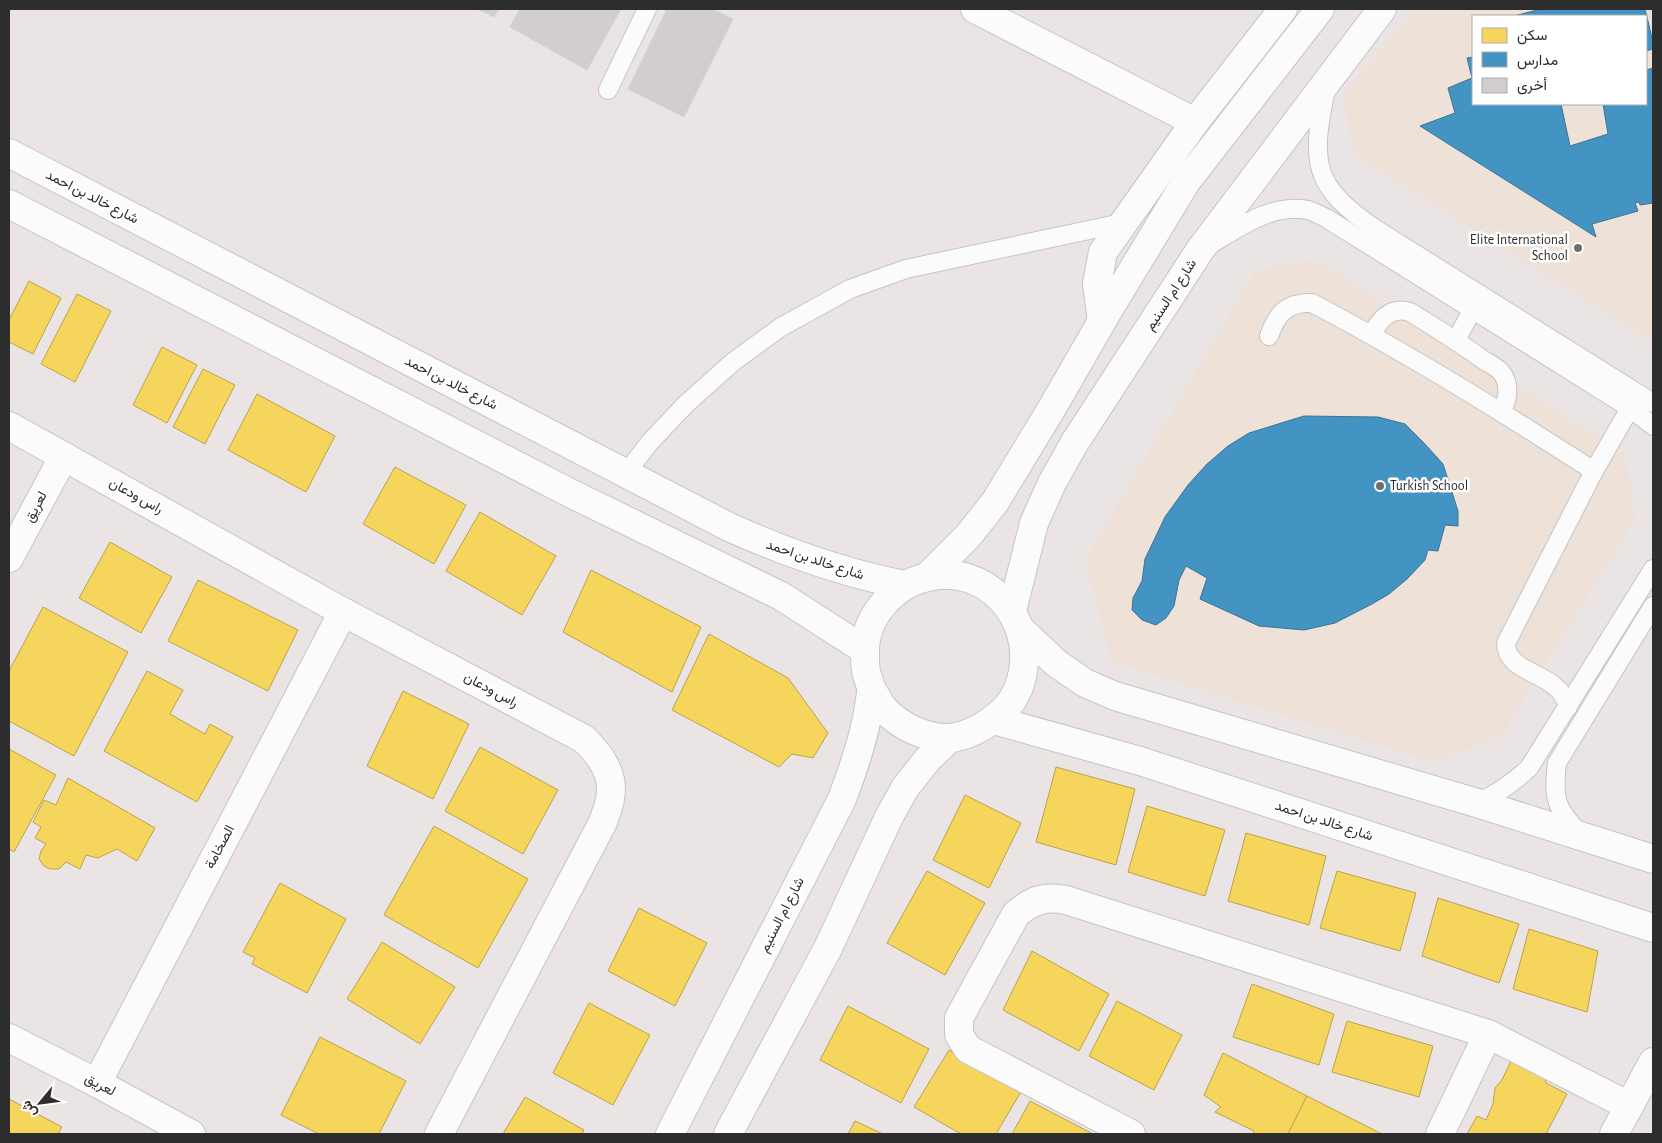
<svg xmlns="http://www.w3.org/2000/svg" width="1662" height="1143" font-family="'Alegreya Sans',Vazirmatn,sans-serif">
	<style>
		.education { fill: #ede1d8; fill-rule: evenodd }
		.homes { fill: #f6d55c; stroke: #baa34e }
		.schools { fill: #4393c3; stroke: #3c7496 }
		.building { fill: #d2cecd; stroke: #d5d1d0 }
		.lines { fill: none; stroke-linecap: round; stroke-linejoin: round }
		.service-casing { stroke: #c5c4c4; stroke-width: 20 }
		.minor-casing { stroke: #c5c4c4; stroke-width: 30 }
		.secondary-casing { stroke: #c5c4c4; stroke-width: 30 }
		.service { stroke: #fcfbfb; stroke-width: 18 }
		.minor { stroke: #fcfbfb; stroke-width: 28 }
		.secondary { stroke: #fcfbfb; stroke-width: 28 }
		.poi-dot { fill: #6f6d6d; stroke: #fff; stroke-width: 2 }
		.labels { text-anchor: middle; dominant-baseline: central; stroke-width: 5; stroke-linejoin: round; paint-order: stroke }
		.street-label { font-size: 14px; fill: #2d2d2d; stroke: #fff }
		.poi-label { font-size: 14px; fill: #2d2d2d; stroke: #fff; text-anchor: end }
	</style>
	<rect width="100%" height="100%" fill="#eae5e4"/>
	<!-- education -->
	<g class="education">
		<path d="M1417,9h236v333l-300,-188 -10,-61zM1473,16h173v88h-173z"/>
		<path d="M1314,259l311,194 11,65 -134,217 -69,27 -321,-100 -27,-102 170,-289z"/>
	</g>
	<!-- homes -->
	<g class="homes">
		<path d="M29,281l32,17 -28,56 -24,-12v-22z"/>
		<path d="M77,294l34,17 -36,71 -34,-18z"/>
		<path d="M162,347l35,18 -30,58 -34,-18z"/>
		<path d="M203,369l32,16 -30,59 -32,-17z"/>
		<path d="M257,394l78,42 -29,56 -78,-42z"/>
		<path d="M395,467l71,38 -32,59 -71,-40z"/>
		<path d="M480,512l76,44 -34,59 -76,-44z"/>
		<path d="M110,542l62,35 -31,56 -62,-35z"/>
		<path d="M591,570l110,57 -29,65 -109,-60z"/>
		<path d="M198,580l100,50 -30,61 -100,-50z"/>
		<path d="M43,607l85,45 -54,104 -65,-35v-50z"/>
		<path d="M709,634l79,44 40,55 -15,25 -21,-4 -13,13 -107,-57z"/>
		<path d="M147,671l36,19 -13,24 35,20 5,-10 23,13 -36,65 -93,-51z"/>
		<path d="M403,691l66,33 -36,75 -66,-33z"/>
		<path d="M480,747l78,43 -35,64 -78,-43z"/>
		<path d="M9,749l47,26 -42,77 -5,-3z"/>
		<path d="M1056,767l79,22 -19,76 -80,-23z"/>
		<path d="M68,778l87,50 -18,33 -20,-12 -19,9 -12,-3 -6,14 -14,-7 -7,7h-9l-6,-3 -5,-7 2,-8 5,-7 -11,-6 6,-11 -8,-5 11,-22 12,5z"/>
		<path d="M965,795l56,28 -32,65 -56,-28z"/>
		<path d="M1147,806l78,24 -20,66 -77,-24z"/>
		<path d="M434,826l94,53 -50,89 -94,-53z"/>
		<path d="M1246,833l80,23 -17,69 -81,-24z"/>
		<path d="M927,871l58,32 -40,72 -58,-32z"/>
		<path d="M1337,871l79,22 -16,58 -80,-23z"/>
		<path d="M280,883l66,36 -39,74 -55,-29 3,-6 -12,-6z"/>
		<path d="M1438,898l81,26 -20,59 -77,-27z"/>
		<path d="M639,908l68,35 -32,63 -67,-35z"/>
		<path d="M1529,929l69,22 -11,61 -74,-23z"/>
		<path d="M382,942l73,45 -35,57 -73,-45z"/>
		<path d="M1032,951l77,43 -30,57 -76,-41z"/>
		<path d="M1252,984l82,30 -15,51 -86,-28z"/>
		<path d="M1117,1001l65,34 -28,55 -65,-34z"/>
		<path d="M589,1003l61,32 -37,70 -60,-32z"/>
		<path d="M848,1006l81,43 -28,54 -81,-43z"/>
		<path d="M1347,1021l86,25 -14,51 -87,-25z"/>
		<path d="M320,1037l86,44 -27,53h-60l-38,-19z"/>
		<path d="M949,1050l73,40 -26,44h-35l-47,-27z"/>
		<path d="M1223,1053l84,43 -19,38h-35l1,-3 -39,-19 6,-5 -17,-12z"/>
		<path d="M1511,1061l32,7 3,15 21,11 -21,40h-79l10,-18 9,4 7,-16 2,-16 7,-8z"/>
		<path d="M1307,1096l75,38h-94z"/>
		<path d="M525,1097l59,33 -2,4h-79z"/>
		<path d="M9,1099l53,28 -4,7h-49z"/>
		<path d="M1030,1101l63,33h-81z"/>
		<path d="M855,1121l28,13h-35z"/>
	</g>
	<!-- schools -->
	<g class="schools">
		<path d="M1541,9h104l8,33v7l-7,2v-35h-132z"/>
		<path d="M1473,57v47h88l9,42 38,-12 -5,-30h43v-34l7,-2v135l-13,2 -1,-3 -4,1 3,8 -46,13 4,13 -176,-111 35,-13 -7,-25 24,-10 -5,-20z"/>
		<path d="M1304,416l74,1 27,7 19,19 19,21 15,47v15l-13,-1 -7,26 -10,-1 -3,10 -18,19 -18,15 -17,10 -37,19 -31,7 -45,-4 -59,-27 7,-21 -21,-12 -7,14 -5,26 -8,12 -10,7 -14,-5 -10,-10 1,-12 9,-17 3,-22 20,-42 23,-32 19,-21 21,-18 21,-13z"/>
	</g>
	<!-- building -->
	<g class="building">
		<path d="M478,9h21l-5,8z"/>
		<path d="M520,9h101l-34,61 -77,-43z"/>
		<path d="M667,9h45l21,10 -49,98 -56,-28z"/>
	</g>
	<g class="lines">
		<!-- service casing -->
		<g class="service-casing">
			<g id="service">
				<path d="M1326,89c-15,73 -15,97 51,141l276,173"/>
				<path d="M608,90l39,-81"/>
				<path d="M1211,244c29,-17 61,-41 97,-34 6,2 12,5 18,8l304,190 23,18"/>
				<path d="M1372,334c8,-15 19,-28 38,-22 24,15 49,30 72,47 6,4 15,8 19,13 10,12 7,28 0,40"/>
				<path d="M1269,336c8,-22 17,-34 43,-33 97,51 190,109 282,168"/>
				<path d="M1456,340l17,-31"/>
				<path d="M626,473l24,-31 36,-38 47,-42 48,-35 69,-38 56,-20 216,-46"/>
				<path d="M1568,707c-9,-37 -62,-31 -62,-64l88,-172 36,-63"/>
				<path d="M1477,803c20,-9 36,-20 52,-35l124,-199"/>
				<path d="M1580,834c-25,-27 -27,-35 -23,-71l96,-157"/>
			</g>
		</g>
		<!-- minor casing -->
		<g class="minor-casing">
			<g id="minor">
				<path d="M975,9l220,113"/>
				<path d="M1102,321l-5,-37 6,-32 92,-130 88,-113"/>
				<path d="M9,426l334,186 241,127c16,16 31,35 26,60 -1,8 -5,16 -7,23l-164,312"/>
				<path d="M9,558l55,-102"/>
				<path d="M9,1038l88,45 94,51"/>
				<path d="M97,1083l246,-471"/>
				<path d="M1131,1134l-163,-85 -9,-14v-17l57,-104c17,-14 28,-18 50,-14l422,134 141,72"/>
				<path d="M1440,1134l48,-100"/>
				<path d="M1614,1134l39,-72"/>
			</g>
		</g>
		<!-- secondary casing -->
		<g class="secondary-casing">
			<g id="secondary">
				<path d="M9,153l720,374c58,26 114,46 176,58"/>
				<path d="M9,204l563,290 209,102 84,54"/>
				<path d="M928,576l40,-40 27,-34 57,-94 57,-99 77,-127 134,-173"/>
				<path d="M1012,611l22,-88 18,-40 23,-41 125,-192 182,-241"/>
				<path d="M1019,628l37,35 29,20 30,13 362,107 176,56"/>
				<path d="M994,720l146,41 513,167"/>
				<path d="M670,1134l172,-335c11,-29 21,-57 26,-87 1,-7 3,-15 3,-22 0,-6 -4,-13 -5,-19 -1,-5 -1,-12 -1,-18 -1,-36 29,-69 63,-76 56,-14 105,39 95,94 -2,13 -8,27 -17,37 -14,14 -35,28 -56,30 -24,1 -51,-12 -67,-30 -4,-6 -8,-13 -12,-20"/>
				<path d="M728,1134l100,-186 61,-131 16,-29 22,-28 23,-22"/>
			</g>
		</g>
		<!-- service -->
		<use href="#service" class="service"/>
		<!-- minor -->
		<use href="#minor" class="minor"/>
		<!-- secondary -->
		<use href="#secondary" class="secondary"/>
	</g>
	<!-- markers -->
	<g class="poi-dot">
		<circle cx="1578" cy="248" r="5"/>
		<circle cx="1380" cy="486" r="5"/>
	</g>
	<g class="labels">
		<!-- street labels -->
		<g class="street-label">
			<text transform="translate(92 197) rotate(27)">شارع خالد بن احمد</text>
			<text transform="translate(1171 295) rotate(-57)">شارع ام السنيم</text>
			<text transform="translate(451 383) rotate(27)">شارع خالد بن احمد</text>
			<text transform="translate(136 496) rotate(29)">راس ودعان</text>
			<text transform="translate(36 507) rotate(-62)">لعريق</text>
			<text transform="translate(815 560) rotate(18)">شارع خالد بن احمد</text>
			<text transform="translate(491 690) rotate(28)">راس ودعان</text>
			<text transform="translate(1324 821) rotate(18)">شارع خالد بن احمد</text>
			<text transform="translate(220 847) rotate(-62)">الصخامة</text>
			<text transform="translate(782 915) rotate(-63)">شارع ام السنيم</text>
			<text transform="translate(100 1085) rotate(28)">لعريق</text>
		</g>
		<!-- poi labels -->
		<g class="poi-label">
			<text x="1568" y="240">Elite International<tspan x="1568" dy="16">School</tspan></text>
			<text x="1390" y="486" text-anchor="start">Turkish School</text>
		</g>
	</g>
	<!-- border -->
	<rect width="1662" height="1143" fill="none" stroke="#2d2d2d" stroke-width="20"/>
	<!-- legend -->
	<rect x="1472" y="15" width="175" height="90" fill="#ffffff" stroke="#ababab"/>
	<rect x="1482" y="28" width="25" height="15" fill="#f6d55c" stroke="#ababab"/>
	<text x="1517" y="40" font-size="15" fill="#2d2d2d">سكن</text>
	<rect x="1482" y="52" width="25" height="15" fill="#4393c3" stroke="#ababab"/>
	<text x="1517" y="65" font-size="15" fill="#2d2d2d">مدارس</text>
	<rect x="1482" y="78" width="25" height="15" fill="#d2cecd" stroke="#ababab"/>
	<text x="1517" y="90" font-size="15" fill="#2d2d2d">أخرى</text>
	<!-- north arrow -->
	<g transform="translate(40 1103) rotate(241)" stroke="#ffffff" stroke-width="4" paint-order="stroke">
	<path d="M0-4L9 19L0 12L-9 19Z" fill="#2d2d2d"/>
	<text y="-8" font-size="14" font-weight="bold" text-anchor="middle" fill="#2d2d2d">ش</text>
	</g>
</svg>
